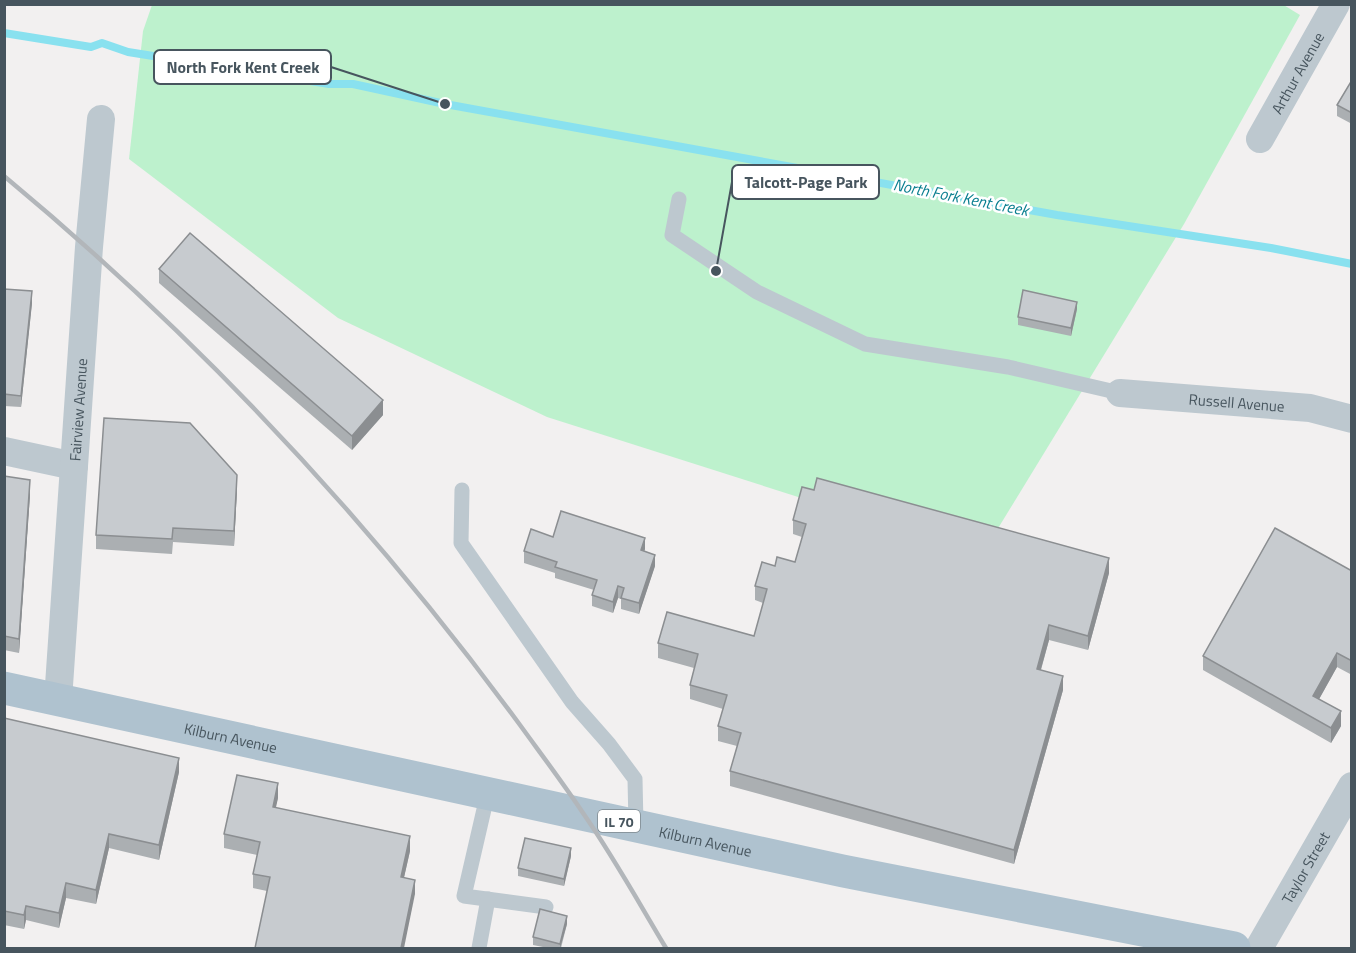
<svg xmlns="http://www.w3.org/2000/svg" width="1356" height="953" font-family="'Titillium Web',sans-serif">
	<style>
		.green { fill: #bdf1cd }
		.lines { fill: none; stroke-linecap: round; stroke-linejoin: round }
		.stream { stroke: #89e1ef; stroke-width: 8 }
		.service { stroke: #bdc8cf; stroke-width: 15 }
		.minor { stroke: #bdc8cf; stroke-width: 28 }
		.primary { stroke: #afc2cf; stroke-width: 33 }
		.rail { stroke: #b2b6ba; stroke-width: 4.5 }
		.wall { fill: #abafb2 }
		.shaded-wall { fill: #8b8e91 }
		.building { fill: #c7cbcf; stroke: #8b8e91; stroke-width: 1.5 }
		.labels { text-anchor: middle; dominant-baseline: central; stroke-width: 5; stroke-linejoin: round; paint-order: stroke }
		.shield { fill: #fff; stroke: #7e888e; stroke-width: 1.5 }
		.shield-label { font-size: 14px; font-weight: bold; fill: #47555e }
		.street-label { font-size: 15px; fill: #47555e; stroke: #fff }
		.water-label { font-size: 16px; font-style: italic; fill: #0a7f90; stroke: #fff }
		.leader { fill: none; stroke: #47555e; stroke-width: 2 }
		.callout-dot { fill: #47555e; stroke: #fff; stroke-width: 2 }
		.callout { fill: #fff; stroke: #47555e; stroke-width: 2 }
		.callout-label { font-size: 16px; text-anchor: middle; font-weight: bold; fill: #47555e }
	</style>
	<rect width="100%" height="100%" fill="#f2f0f0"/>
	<!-- green -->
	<path class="green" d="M1282,4l18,11 -116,209 -187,306 -180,-27 -270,-86 -209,-99 -209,-159 14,-128 9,-26z"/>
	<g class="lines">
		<!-- stream -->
		<path class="stream" d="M4,33l87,14 11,-4 26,9 201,32h24l92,20 612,111 214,33 81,16"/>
		<!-- service -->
		<g class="service">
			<path d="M679,199l-7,36 85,57 108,52 143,23 112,26"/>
			<path d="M462,490l-1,53 111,159 37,42 26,35 1,46"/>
			<path d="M488,792l-24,104 82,11"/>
			<path d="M479,948l9,-49"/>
		</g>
		<!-- minor -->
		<g class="minor">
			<path id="s1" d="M1260,139l76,-135"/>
			<path id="s2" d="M1120,393l190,15 42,11"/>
			<path d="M4,451l70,15"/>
			<path id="s3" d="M58,700l31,-453 12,-128"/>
			<path id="s4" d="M1259,948l93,-162"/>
		</g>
		<!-- primary -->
		<path class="primary" id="s5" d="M4,688l839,183 391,77"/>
		<!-- rail -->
		<path class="rail" d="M4,176c194,161 367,346 516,549 21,29 43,58 63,88 30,43 56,90 83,135"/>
	</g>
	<!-- wall -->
	<g class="wall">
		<path d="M1352,80v44l-15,-8v-11z"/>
		<path d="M159,269l224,146 -31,35 -193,-167z"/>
		<path d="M4,289l28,14 -11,104 -17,-1z"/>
		<path d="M1077,309l-6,27 -53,-11v-8z"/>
		<path d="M4,476l26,19 -11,158 -15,-3z"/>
		<path d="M237,489l-3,57 -61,-4 -1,12 -76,-5v-14z"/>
		<path d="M793,520l316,53 -21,77 -39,-10 -8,30 22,20 -49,174 -284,-78v-15l7,-25 -19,-5v-15l5,-17 -33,-10v-14l4,-17 -36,-10v-15l96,-7 9,-33 -8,-3v-14l20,-20 20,-4 7,-25 -9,-3z"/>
		<path d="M553,537l92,12 -1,2 11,15 -16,48 -18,-5v-10l-3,-1 -5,15 -21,-7v-11l2,-5 -39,-12v-5l-31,-10v-12z"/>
		<path d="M1352,571v104l-15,-8 -18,32 22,27 -10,17 -128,-73v-14z"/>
		<path d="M4,718l175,54 -20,88 -50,-12 -13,56 -30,-6 -7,30 -33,-8 -2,9 -20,-4z"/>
		<path d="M278,798l-3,10 135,43 -6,26 11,17 -148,-3 -14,-3v-14l4,-19 -33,-7v-14z"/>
		<path d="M571,856l-7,30 -46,-10v-8z"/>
		<path d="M567,924l-6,24h-13l-15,-3v-8z"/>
	</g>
	<!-- shaded-wall -->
	<g class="shaded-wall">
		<path d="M32,291v12l-11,104v-11z"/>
		<path d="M1077,302v7l-6,27v-8z"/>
		<path d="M383,400v15l-31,35v-14z"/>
		<path d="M237,475v14l-3,57v-15z"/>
		<path d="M30,480v15l-11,158v-14z"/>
		<path d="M645,538v11l-4,12v-11z"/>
		<path d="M655,555v11l-16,48v-11z"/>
		<path d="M1109,558v15l-21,77v-14z"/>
		<path d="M618,586v12l-5,15v-11z"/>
		<path d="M1049,625v15l-12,43v-14z"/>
		<path d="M1337,653v14l-24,43v-14z"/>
		<path d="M1063,676v14l-49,174v-14z"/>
		<path d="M1341,711v15l-10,17v-15z"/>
		<path d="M179,758v14l-20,88v-15z"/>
		<path d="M278,783v15l-5,23v-14z"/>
		<path d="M109,834v14l-13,56v-14z"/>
		<path d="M410,836v15l-9,40v-14z"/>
		<path d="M571,848v8l-7,30v-7z"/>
		<path d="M415,880v14l-11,54h-3z"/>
		<path d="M66,883v15l-7,30v-15z"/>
		<path d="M26,906v14l-2,9v-14z"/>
		<path d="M567,916v8l-7,24v-4z"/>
	</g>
	<!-- building -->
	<g class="building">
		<path d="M1352,80v33l-15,-8z"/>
		<path d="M190,233l193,167 -31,36 -193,-167z"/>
		<path d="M4,289l28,2 -11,105 -17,-2z"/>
		<path d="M1023,290l54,12 -6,26 -53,-11z"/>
		<path d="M104,418l86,5 47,52 -3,56 -61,-3 -1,11 -76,-4z"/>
		<path d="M4,476l26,4 -11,159 -15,-3z"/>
		<path d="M817,478l292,80 -21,78 -39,-11 -12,44 26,7 -49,174 -284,-79 11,-38 -23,-7 9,-31 -37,-10 8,-31 -40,-11 9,-31 87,24 13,-47 -12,-3 7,-24 13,4 2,-9 18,5 11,-38 -13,-4 9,-33 12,3z"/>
		<path d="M561,511l84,27 -4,12 14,5 -16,48 -18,-5 3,-10 -6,-2 -5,16 -21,-7 5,-15 -42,-13 2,-5 -33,-11 7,-22 22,8z"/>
		<path d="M1275,528l77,43v90l-15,-8 -24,43 28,15 -10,17 -128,-72z"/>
		<path d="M4,718l175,40 -20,87 -50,-11 -13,56 -30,-7 -7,30 -33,-7 -2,9 -20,-4z"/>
		<path d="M237,775l41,8 -5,24 137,29 -9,41 14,3 -14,68h-146l15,-71 -17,-3 7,-32 -36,-8z"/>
		<path d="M525,838l46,10 -7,31 -46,-11z"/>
		<path d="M540,909l27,7 -7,28 -27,-7z"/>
	</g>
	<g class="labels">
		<!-- shield labels -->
		<rect class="shield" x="598" y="810" width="42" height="22" rx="4.5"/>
		<g class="shield-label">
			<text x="619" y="821">IL 70</text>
		</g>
		<!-- street labels -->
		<g class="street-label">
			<text stroke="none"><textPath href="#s1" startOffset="76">Arthur Avenue</textPath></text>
			<text stroke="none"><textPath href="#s2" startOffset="117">Russell Avenue</textPath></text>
			<text stroke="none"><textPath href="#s3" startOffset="291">Fairview Avenue</textPath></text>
			<text stroke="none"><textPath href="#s5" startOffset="232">Kilburn Avenue</textPath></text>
			<text stroke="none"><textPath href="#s5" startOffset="718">Kilburn Avenue</textPath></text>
			<text stroke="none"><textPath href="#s4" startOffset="93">Taylor Street</textPath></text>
		</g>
		<!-- water labels -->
		<g class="water-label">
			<text transform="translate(961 197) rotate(11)">North Fork Kent Creek</text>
		</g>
	</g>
	<!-- callouts -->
	<path class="leader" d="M445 104L331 67M716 271L732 182"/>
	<g class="callout-dot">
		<circle cx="445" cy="104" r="6"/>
		<circle cx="716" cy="271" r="6"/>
	</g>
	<g class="callout">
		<rect x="154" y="50" width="177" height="34" rx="6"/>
		<rect x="732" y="165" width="147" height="34" rx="6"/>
	</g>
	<g class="callout-label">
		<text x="243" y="73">North Fork Kent Creek</text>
		<text x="806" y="188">Talcott-Page Park</text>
	</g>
	<!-- border -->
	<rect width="1356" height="953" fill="none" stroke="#47555e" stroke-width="12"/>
</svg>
